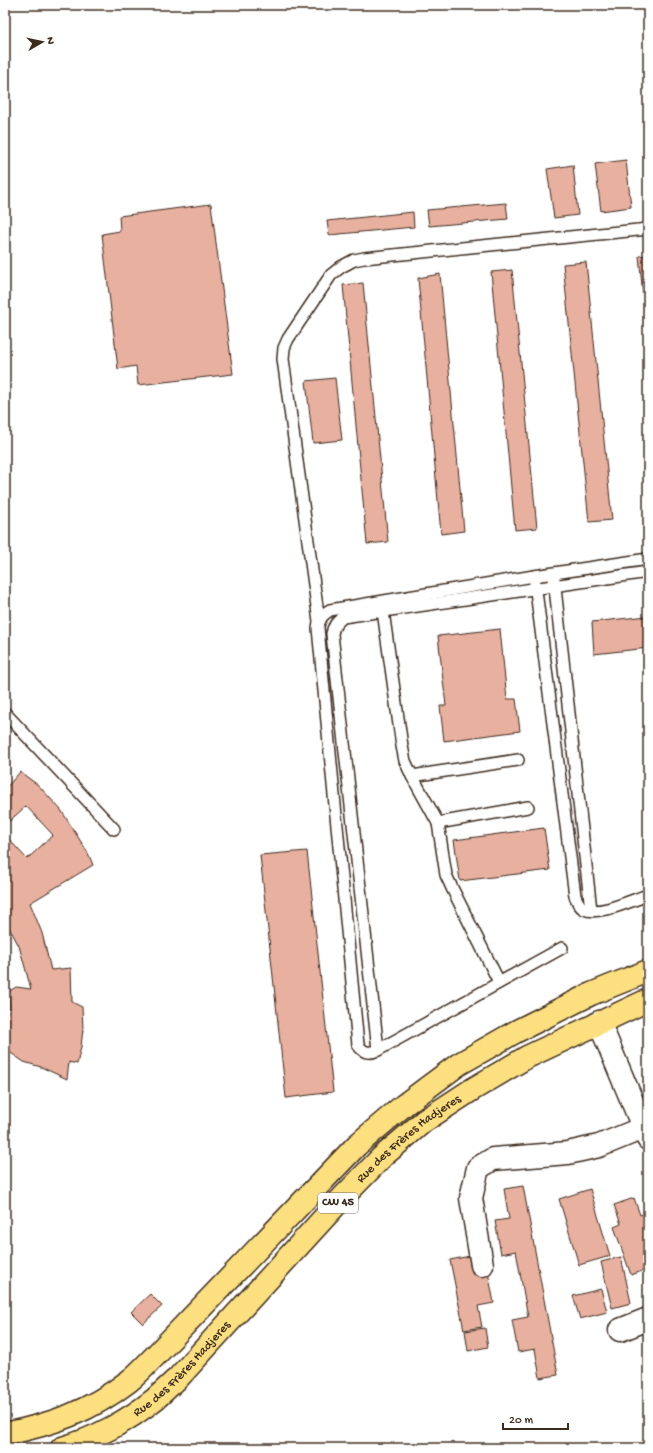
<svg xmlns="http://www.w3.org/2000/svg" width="653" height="1453" font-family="'Gochi Hand',sans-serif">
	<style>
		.building { fill: #e8b09f; stroke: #3b2a1e }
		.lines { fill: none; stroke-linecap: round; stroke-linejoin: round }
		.service-casing { stroke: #3b2a1e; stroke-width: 14 }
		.minor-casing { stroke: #3b2a1e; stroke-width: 25 }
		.primary-casing { stroke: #3b2a1e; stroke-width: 25 }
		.service { stroke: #fff; stroke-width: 11 }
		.minor { stroke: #fff; stroke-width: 22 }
		.primary { stroke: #fce080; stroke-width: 22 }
		.labels { text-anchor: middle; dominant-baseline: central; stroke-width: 3; stroke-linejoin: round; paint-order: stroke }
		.shield { fill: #fff; stroke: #766a62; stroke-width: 1 }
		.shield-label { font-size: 12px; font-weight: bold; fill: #3b2a1e }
		.street-label { font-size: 13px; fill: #3b2a1e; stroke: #fff }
	</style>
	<rect width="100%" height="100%" fill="#fff"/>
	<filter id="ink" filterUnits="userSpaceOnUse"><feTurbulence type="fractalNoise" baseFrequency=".025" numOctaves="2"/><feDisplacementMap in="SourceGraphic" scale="8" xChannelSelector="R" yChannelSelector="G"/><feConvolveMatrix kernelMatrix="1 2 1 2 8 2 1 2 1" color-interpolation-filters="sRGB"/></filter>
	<g filter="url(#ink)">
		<!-- building -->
		<g class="building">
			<path d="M626,160l5,47 -30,4 -6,-47z"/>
			<path d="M573,165l5,50 -24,3 -7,-49z"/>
			<path d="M506,203l2,16 -79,7 -2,-16z"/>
			<path d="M211,204l22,170 -95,11 -2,-19 -18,3 -16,-135 18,-3 -1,-15z"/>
			<path d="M413,212l1,15 -85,8 -2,-14z"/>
			<path d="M648,255v89l-9,-88z"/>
			<path d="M586,262l26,258 -23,2 -26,-258z"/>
			<path d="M512,270l25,258 -22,2 -24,-258z"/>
			<path d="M440,274l24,257 -23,3 -23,-256z"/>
			<path d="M363,283l25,259 -21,2 -24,-259z"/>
			<path d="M335,378l7,62 -29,3 -7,-62z"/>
			<path d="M648,616v32l-54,6 -2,-32z"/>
			<path d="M500,629l7,70h9l4,32 -76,10 -4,-35h6l-8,-70z"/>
			<path d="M20,772l18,13 23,25 27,43 5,12 -63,38 12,30 9,37 20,-2 1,34 10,5 1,22 -2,18 -4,17 -8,-2 -2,17 -26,-12 -17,-5 -19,-13v-30l5,-11 -2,-16 8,-5 15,2 -12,-43 -14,-26v-85l22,24 26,-24 -27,-29 -21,19v-36z"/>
			<path d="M544,828l6,42 -90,11 -6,-41z"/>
			<path d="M307,851l26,241 -47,6 -26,-243z"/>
			<path d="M523,1186l35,189 -18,3 -5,-29 -17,3 -6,-32 16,-3 -12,-66 -15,3 -6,-33 14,-2 -5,-30z"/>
			<path d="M590,1189l20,67 -31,9 -20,-66z"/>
			<path d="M634,1198l6,17 8,-3v57l-17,6 -17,-48 7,-3 -7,-19z"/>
			<path d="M470,1256l3,19 15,-3 6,31 -16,3 4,21 -18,3 -14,-70z"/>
			<path d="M621,1257l10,46 -19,5 -11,-46z"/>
			<path d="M601,1289l6,23 -27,7 -7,-23z"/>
			<path d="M150,1294l12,12 -19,18 -12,-12z"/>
			<path d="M485,1328l3,19 -20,4 -3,-20z"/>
		</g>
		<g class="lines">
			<!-- service casing -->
			<g class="service-casing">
				<g id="service">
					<path d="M554,579l37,331"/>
					<path d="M535,583l40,313c2,5 4,10 9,13 16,7 48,-9 64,-14"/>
					<path d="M382,604l20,142 3,15 7,15 26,47 8,52 6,13 47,94"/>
					<path d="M319,621l-36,-262 1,-11 4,-9 43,-64 10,-8 13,-7 10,-2 284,-29"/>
					<path d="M5,713l109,116"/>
					<path d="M412,776l106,-16"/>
					<path d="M438,823l90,-16"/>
					<path d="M562,948l-184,102c-9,4 -14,3 -20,-5l-40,-417c1,-9 4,-13 12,-18l204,-34 114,-17"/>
					<path d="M378,1050l-46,-416c1,-8 5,-12 11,-17l305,-45"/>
				</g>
			</g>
			<!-- minor casing -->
			<g class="minor-casing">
				<g id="minor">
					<path d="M599,1022l49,117"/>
					<path d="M482,1265l-11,-67 7,-30 15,-9 75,-6 31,-7 44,-18"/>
					<path d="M620,1330l28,-11"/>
				</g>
			</g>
			<!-- primary casing -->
			<g class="primary-casing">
				<g id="primary">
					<path d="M5,1434c48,-10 84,-22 124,-53 9,-7 17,-16 25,-24l203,-212 47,-40 55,-41 58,-33 74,-37 57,-23"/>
					<path id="s1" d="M62,1448c33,-9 67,-28 93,-49 8,-7 15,-14 23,-21l166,-182 38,-39 42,-36 49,-32 54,-32 121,-57"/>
				</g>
			</g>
			<!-- service -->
			<use href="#service" class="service"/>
			<!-- minor -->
			<use href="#minor" class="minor"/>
			<!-- primary -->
			<use href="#primary" class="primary"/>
		</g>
	</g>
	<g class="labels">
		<!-- shield labels -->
		<rect class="shield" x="318" y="1193" width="40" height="20" rx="3"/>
		<g class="shield-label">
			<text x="338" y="1203">CW 45</text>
		</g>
		<!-- street labels -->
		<g class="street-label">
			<text stroke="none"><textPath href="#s1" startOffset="470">Rue des Frères Hadjeres</textPath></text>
			<text stroke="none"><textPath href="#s1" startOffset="146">Rue des Frères Hadjeres</textPath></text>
		</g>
	</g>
	<!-- margin -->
	<rect width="653" height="1453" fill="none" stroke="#fff" stroke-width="20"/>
	<rect x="10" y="10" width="633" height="1433" fill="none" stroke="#3b2a1e" stroke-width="1.5" filter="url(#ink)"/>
	<!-- north arrow -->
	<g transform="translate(42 42) rotate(81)" stroke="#ffffff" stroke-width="3" paint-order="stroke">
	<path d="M0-3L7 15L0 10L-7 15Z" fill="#3b2a1e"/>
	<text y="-6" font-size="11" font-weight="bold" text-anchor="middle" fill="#3b2a1e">N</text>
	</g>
	<!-- scale -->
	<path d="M503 1423v6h65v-6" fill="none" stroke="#3b2a1e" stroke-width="2"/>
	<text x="509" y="1423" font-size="12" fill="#3b2a1e" stroke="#ffffff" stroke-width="3" paint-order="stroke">20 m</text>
</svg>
